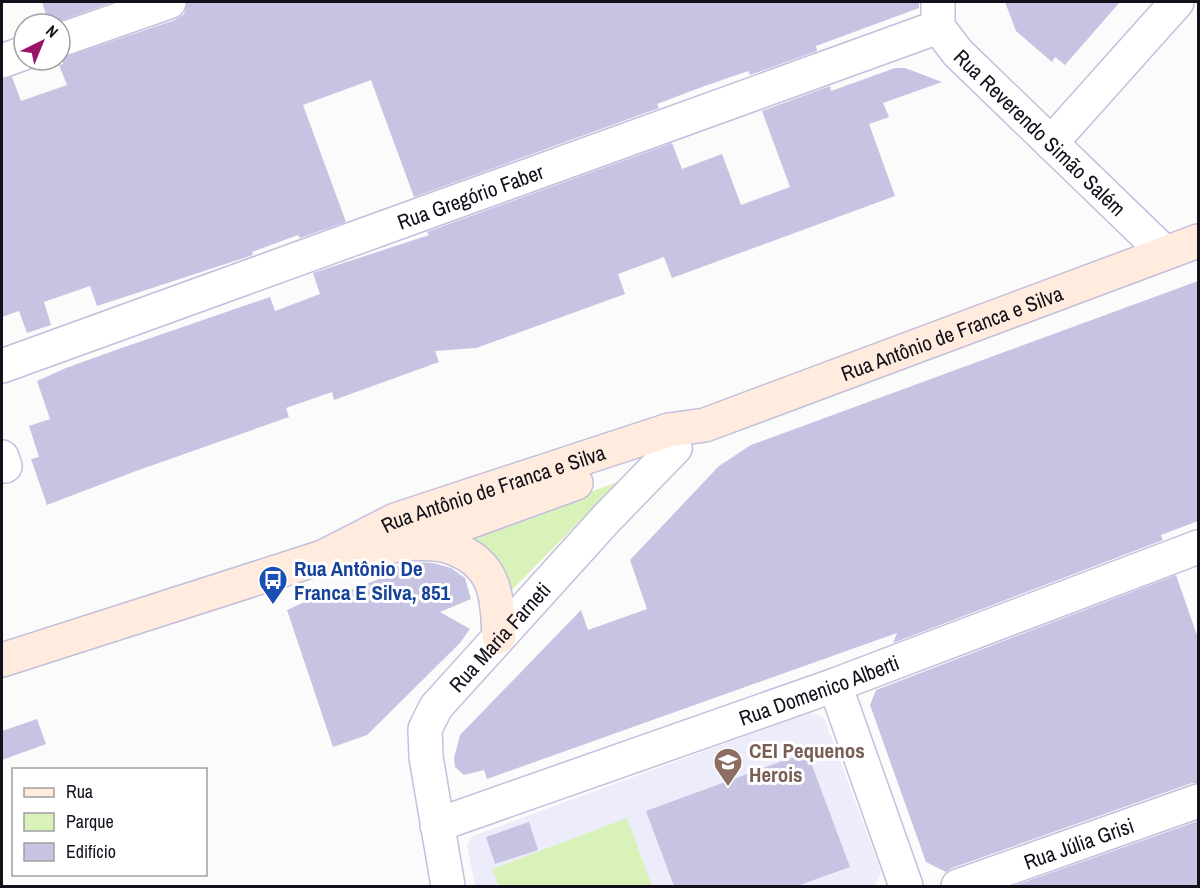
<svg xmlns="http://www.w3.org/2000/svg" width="1200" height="888" font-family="'Archivo Narrow',sans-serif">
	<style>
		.built { fill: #edecfb }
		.green { fill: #d9f2ba }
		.building { fill: #c7c3e2 }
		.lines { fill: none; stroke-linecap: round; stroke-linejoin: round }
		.street-casing { stroke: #c3bfdd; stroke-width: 36 }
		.secondary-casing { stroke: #c3bfdd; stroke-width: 36 }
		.street { stroke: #fff; stroke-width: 33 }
		.secondary { stroke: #ffecde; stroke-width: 33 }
		.labels { text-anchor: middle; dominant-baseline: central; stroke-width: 6; stroke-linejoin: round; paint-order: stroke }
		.street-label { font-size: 21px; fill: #12101a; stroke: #fff }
		.transit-label { font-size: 21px; font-weight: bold; fill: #164399; stroke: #fff; text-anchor: start }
		.education-label { font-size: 21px; font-weight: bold; fill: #785e54; stroke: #fff; text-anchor: start }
	</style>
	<rect width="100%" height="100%" fill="#fbfbfb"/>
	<!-- built -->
	<path class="built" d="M810,712l14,6 57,153 -6,15h-400l-8,-42 6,-8z"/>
	<!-- green -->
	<g class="green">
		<path d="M618,482l-110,112 -47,-56z"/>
		<path d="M627,818l25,68h-153l-7,-17z"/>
	</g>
	<!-- building -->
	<g class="building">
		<path d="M42,2h71l-62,22h-2z"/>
		<path d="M187,2h732v6l-103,38 1,5 -67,24 -2,-4 -46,16 -45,17 2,4 -245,89 -43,-117 -68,25 43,117 -46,16 -2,-3 -46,17 1,3 -9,3 -147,48 -7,-20 -46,16 7,23 -24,8 -8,-22 -17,6v-238l10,-2 9,24 46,-16 -8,-20 4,-1 -1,-6 113,-38 9,-6z"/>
		<path d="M1005,2h115l-55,63 -10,-8 -3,5 -36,-31z"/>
		<path d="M895,68h10l37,14 -59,21 6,14 -20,7 26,72 -223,82 -8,-21 -46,17 7,20 -149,54 -41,3 4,11 -105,38 -2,-8 -46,16 3,9 -153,54 -89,34 -16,-46 8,-2 -10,-31 21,-7 -13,-38 29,-13 47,-17 157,-54 5,14 45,-17 -7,-21 116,-38 -2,-3 245,-89 10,26 40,-15 19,51 49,-18 -28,-76 68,-25 1,5z"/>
		<path d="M1198,281v240l-37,14 2,5 -270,103 4,-10 -410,146 -3,-9 -20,5 -9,-8 -1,-9 6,-23 121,-125 7,20 59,-21 -17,-49 89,-94 32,-21z"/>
		<path d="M415,562l18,1 18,5 14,10 6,21 -31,13 30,17 -10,14 -93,92 -34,12 -46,-137 20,-9 49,-13 41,-16 -2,-5z"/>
		<path d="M1176,575l22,63v145h-6l-240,85 -6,4 -20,-10 -56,-157 6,-15z"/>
		<path d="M37,719l9,25 -44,16v-29z"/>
		<path d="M807,752l43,115 -53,19h-123l-28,-75z"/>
		<path d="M1198,821v65h-185z"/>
		<path d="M529,822l9,28 -43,14 -9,-27z"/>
	</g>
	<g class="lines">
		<!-- street casing -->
		<g class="street-casing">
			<g id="street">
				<path id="s1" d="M938,2v25l20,26 206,199"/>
				<path d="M60,40l109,-38"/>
				<path d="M2,61l22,-8"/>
				<path d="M1051,143l126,-141"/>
				<path id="s2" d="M2,366l936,-339"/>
				<path d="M2,457l3,9"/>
				<path d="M835,685l71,201"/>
				<path id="s3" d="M437,825l398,-140 363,-138"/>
				<path id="s4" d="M448,886l-22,-129 -1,-28 11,-22 171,-189 68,-70 -6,-18"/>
				<path id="s5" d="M958,886l240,-85"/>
			</g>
		</g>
		<!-- secondary casing -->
		<g class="secondary-casing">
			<g id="secondary">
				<path d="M413,543c11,1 26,0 37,4 46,16 47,47 49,90"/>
				<path id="s6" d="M323,557l72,-37 274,-90 36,-5 493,-184"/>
				<path d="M2,660l321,-103 88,-14 165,-60"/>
			</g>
		</g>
		<!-- street -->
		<use href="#street" class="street"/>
		<!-- secondary -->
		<use href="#secondary" class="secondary"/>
	</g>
	<!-- icons -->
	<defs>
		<g id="bus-pin" transform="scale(1.5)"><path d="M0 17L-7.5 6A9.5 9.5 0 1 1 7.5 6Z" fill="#1a4fb4" stroke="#fff"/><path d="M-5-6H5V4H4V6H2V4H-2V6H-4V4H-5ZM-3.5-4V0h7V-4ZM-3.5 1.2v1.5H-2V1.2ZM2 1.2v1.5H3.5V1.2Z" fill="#fff"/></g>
		<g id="school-pin" transform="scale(1.5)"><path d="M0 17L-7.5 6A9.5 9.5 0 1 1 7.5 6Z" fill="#8d6e63" stroke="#fff"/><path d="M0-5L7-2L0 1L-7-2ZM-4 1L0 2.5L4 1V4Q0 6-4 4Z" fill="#fff"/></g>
	</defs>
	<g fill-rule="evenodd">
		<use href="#bus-pin" x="273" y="580"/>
		<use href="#school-pin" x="728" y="762"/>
	</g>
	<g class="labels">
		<!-- street labels -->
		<g class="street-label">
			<text stroke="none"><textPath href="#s1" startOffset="172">Rua Reverendo Simão Salém</textPath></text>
			<text stroke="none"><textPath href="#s2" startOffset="498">Rua Gregório Faber</textPath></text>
			<text stroke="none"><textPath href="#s6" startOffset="669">Rua Antônio de Franca e Silva</textPath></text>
			<text stroke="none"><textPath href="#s6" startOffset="184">Rua Antônio de Franca e Silva</textPath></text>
			<text stroke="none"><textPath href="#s4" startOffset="278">Rua Maria Farneti</textPath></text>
			<text stroke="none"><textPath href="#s3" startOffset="405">Rua Domenico Alberti</textPath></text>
			<text stroke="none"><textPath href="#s5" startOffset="128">Rua Júlia Grisi</textPath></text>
		</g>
		<!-- transit labels -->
		<g class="transit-label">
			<text x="294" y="568">Rua Antônio De<tspan x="294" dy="24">Franca E Silva, 851</tspan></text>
		</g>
		<!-- education labels -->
		<g class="education-label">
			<text x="749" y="750">CEI Pequenos<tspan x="749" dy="24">Herois</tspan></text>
		</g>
	</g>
	<!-- border -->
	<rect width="1200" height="888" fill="none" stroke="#12101a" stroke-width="6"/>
	<!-- legend -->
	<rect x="12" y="768" width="195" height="108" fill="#ffffff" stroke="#a09fa3" stroke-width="1.5"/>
	<rect x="24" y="788" width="30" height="9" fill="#ffecde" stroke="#a09fa3" stroke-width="1.5"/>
	<text x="66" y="798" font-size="18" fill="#12101a">Rua</text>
	<rect x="24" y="813" width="30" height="18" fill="#d9f2ba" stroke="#a09fa3" stroke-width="1.5"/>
	<text x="66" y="828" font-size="18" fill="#12101a">Parque</text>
	<rect x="24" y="843" width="30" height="18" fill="#c7c3e2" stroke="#a09fa3" stroke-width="1.5"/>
	<text x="66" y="858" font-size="18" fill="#12101a">Edifício</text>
	<!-- north arrow -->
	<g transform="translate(42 42) rotate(43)"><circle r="28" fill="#ffffff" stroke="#a09fa3" stroke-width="1.5"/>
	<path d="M0-4.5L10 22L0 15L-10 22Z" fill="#991367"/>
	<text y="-9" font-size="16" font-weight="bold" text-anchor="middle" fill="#12101a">N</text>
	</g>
</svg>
